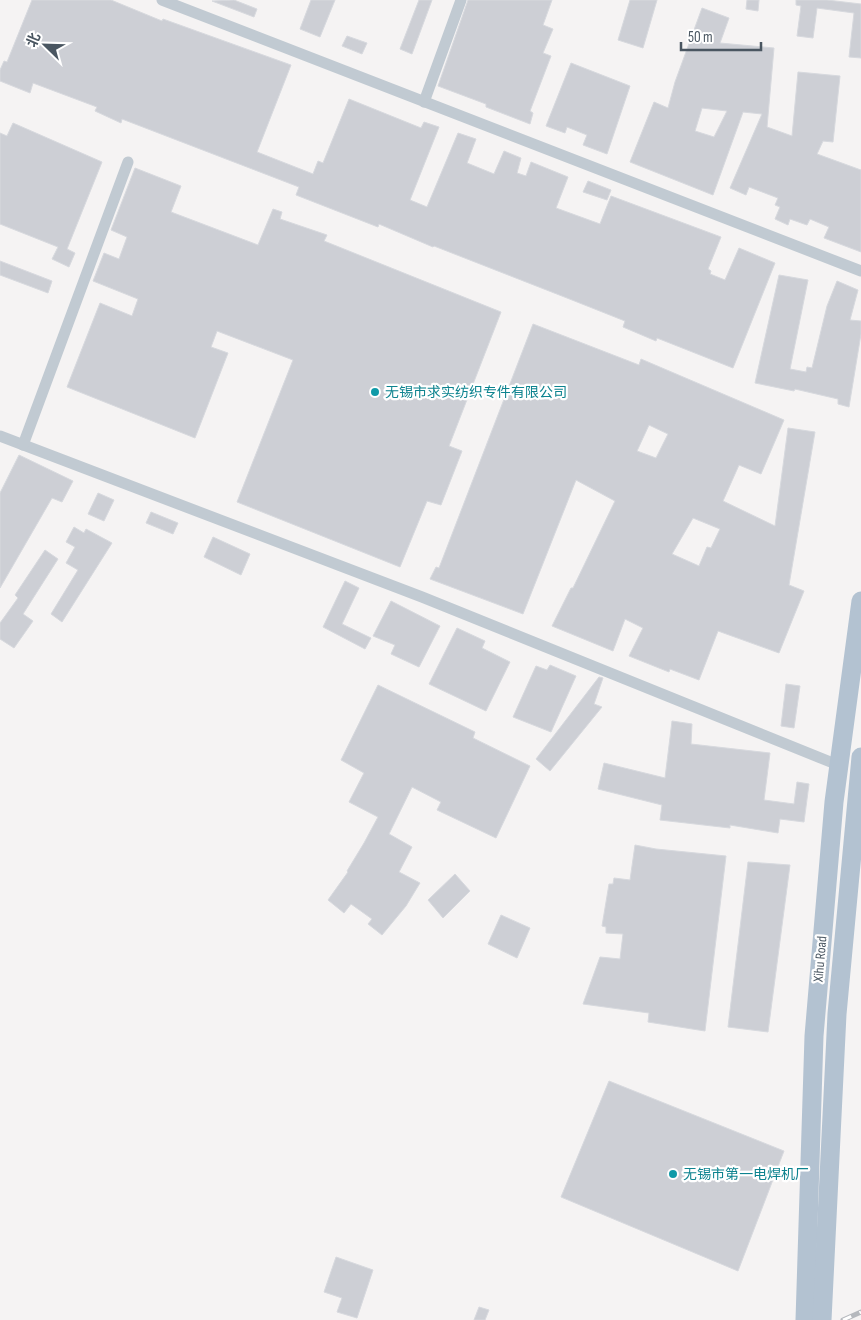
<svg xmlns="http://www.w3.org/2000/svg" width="861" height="1320" font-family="'Sofia Sans Condensed','Noto Sans SC',sans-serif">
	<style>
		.building { fill: #cdcfd5; stroke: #d7d9de; fill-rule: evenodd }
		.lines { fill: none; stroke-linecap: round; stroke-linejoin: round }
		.street { stroke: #c1cad2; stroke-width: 11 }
		.primary { stroke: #b3c2d1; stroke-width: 19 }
		.rail-casing { stroke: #b5b8bd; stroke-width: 5 }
		.rail { stroke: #fff; stroke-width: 3; stroke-dasharray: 9; stroke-linecap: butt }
		.culture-dot { fill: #0f9aa8; stroke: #fff; stroke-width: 2 }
		.labels { text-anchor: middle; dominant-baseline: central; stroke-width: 4.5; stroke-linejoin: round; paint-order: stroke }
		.culture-label { font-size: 14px; fill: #0d838f; stroke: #fff; text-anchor: start }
		.street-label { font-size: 14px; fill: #4a5661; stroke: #fff }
	</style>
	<rect width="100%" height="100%" fill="#f5f3f3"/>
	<!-- building -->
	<g class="building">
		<path d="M32,0h79l51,21 1,-2 128,46 -34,87 56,22 5,-13 5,2 26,-64 72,29 3,-6 15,5 -29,73 17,7 31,-74 18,6 -9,24 27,11 10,-23 17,7 -4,15 9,3 5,-14 37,15 -12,31 44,16 11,-28 110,41 -13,32 3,2 -1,3 15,6 14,-32 36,15 -42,105 -76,-30 -1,3 -33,-14 2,-6 -58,-23 -133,-52 -1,1 -54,-23 -1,3 -82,-32 3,-8 -177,-68 -1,4 -26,-12 2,-4 -64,-24 -3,10 -30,-12v-11l4,-9 3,1z"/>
		<path d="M234,0l23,9 -3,8 -42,-16z"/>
		<path d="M311,0h24l-15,37 -20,-8z"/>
		<path d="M419,0h13l-20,54 -12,-5z"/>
		<path d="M468,0h84l-9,25 10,4 -10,24 8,3 -21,55 3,2 -3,11 -44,-17v-3l-48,-18z"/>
		<path d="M630,0h27l-14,48 -25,-8z"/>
		<path d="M747,0h12l-1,11 -12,-2z"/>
		<path d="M796,0h31l34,4v54l-12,-1 5,-44 -37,-5 -4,30 -16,-2 4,-30 -5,-1z"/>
		<path d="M702,8l27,10 -9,25 54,5 -7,79 25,9 6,-64 42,4 -7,66 -10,-1 -6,13 44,16v82l-37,-14 5,-11 -19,-8 -3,6 -17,-6 -2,6 -13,-6 5,-12 -5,-2 3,-7 -29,-11 -3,8 -16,-7 32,-74 -19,-2 -30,83 -83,-33 24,-60 14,6 7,-26zM702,108l25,3 -13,26 -19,-6z"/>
		<path d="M347,36l20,7 -5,11 -20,-8z"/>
		<path d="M571,63l59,23 -23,68 -24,-9 4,-10 -20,-8 -2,6 -19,-7z"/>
		<path d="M13,123l89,39 -35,87 8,4 -6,14 -17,-8 6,-12 -58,-23v-91l7,3z"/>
		<path d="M135,168l46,18 -10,26 87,33 15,-36 9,3 -2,7 47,16 -3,6 177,71 -52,134 13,5 -21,54 -14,-4 -27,66 -163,-65 56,-142 -76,-29 -6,16 17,6 -33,85 -128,-51 33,-84 32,13 6,-17 -45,-18 11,-28 15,6 8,-22 -16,-7z"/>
		<path d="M588,181l23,9 -4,10 -24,-8z"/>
		<path d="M0,261l52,20 -4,12 -48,-18z"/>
		<path d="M779,275l29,5 -18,89 16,3 1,-5 5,1 15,-62 10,-25 21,9 -8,30 11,1v13l-12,73 -11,-3v-5l-43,-10 -1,2 -39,-8z"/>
		<path d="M533,324l106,41 2,-6 143,61 -23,54 -22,-9 -16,36 52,25 13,-98 27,4 -26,153 15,6 -25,62 -61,-22 -19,49 -29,-11 -1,3 -40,-16 14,-28 -18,-9 -12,32 -61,-25 19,-38h2l42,-87 -39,-21 -53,134 -93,-35 6,-12 3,1zM649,425l19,9 -12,24 -19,-7zM693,518l27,11 -9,19 -4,-1 -8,19 -27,-12z"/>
		<path d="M19,455l54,26 -11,21 -10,-4 -52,90v-95z"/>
		<path d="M98,493l16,7 -10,21 -16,-7z"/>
		<path d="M151,512l27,11 -5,11 -27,-11z"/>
		<path d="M74,527l10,6 2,-4 26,14 -50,79 -11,-8 27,-44 -12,-7 9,-16 -9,-5z"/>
		<path d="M213,537l37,17 -9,21 -37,-18z"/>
		<path d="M45,550l13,9 -35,55 10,7 -19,27 -14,-9v-16l18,-25 -3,-3z"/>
		<path d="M345,581l14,7 -17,36 29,14 -6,11 -42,-22z"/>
		<path d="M391,601l49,25 -21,41 -28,-13 4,-9 -22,-9z"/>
		<path d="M457,628l28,13 -3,7 28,14 -24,49 -57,-27z"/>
		<path d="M550,665l26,11 -25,56 -38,-15 23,-51 11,4z"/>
		<path d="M599,677l4,1 -9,26 8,3 -52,64 -14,-12z"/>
		<path d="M786,684l14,2 -6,42 -13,-2z"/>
		<path d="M378,685l97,47 -2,6 57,28 -34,72 -59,-28 4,-8 -29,-15 -23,47 23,13 -13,25 21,11 -14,23 -24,29 -14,-11 4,-5 -21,-15 -7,9 -16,-13 20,-28 -1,-1 17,-28 14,-26 -29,-15 15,-29 -23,-13z"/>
		<path d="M672,721l20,3 -1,20 79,9 -6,47 30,4 3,-22 12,2 -5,38 -24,-3 -2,14 -48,-8v3l-70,-8 2,-15 -64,-16 6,-26 61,15z"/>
		<path d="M635,845l21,4 70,7 -21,175 -57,-9 1,-9 -66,-9 17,-47 20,2 3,-25 -17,-1v-6l-4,-1 7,-42h4l1,-6 16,2z"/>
		<path d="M748,862l42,3 -22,167 -40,-5z"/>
		<path d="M455,874l15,17 -27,27 -15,-18z"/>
		<path d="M501,915l29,13 -13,30 -29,-14z"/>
		<path d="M609,1081l175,70 -46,120 -177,-74z"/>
		<path d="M336,1257l37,13 -16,48 -20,-6 5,-14 -18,-6z"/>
		<path d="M479,1307l10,3 -4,10h-11z"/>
	</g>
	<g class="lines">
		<!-- street -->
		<g class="street">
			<path d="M162,0l699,271"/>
			<path d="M424,102l37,-102"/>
			<path d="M0,436l422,161 416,168"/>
			<path d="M23,445l105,-283"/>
		</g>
		<!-- primary -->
		<g class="primary">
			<path d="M805,1320l9,-284 20,-234 27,-201"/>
			<path d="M822,1320l15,-306 24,-257"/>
		</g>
		<!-- rail casing -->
		<g class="rail-casing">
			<path id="rail" d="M843,1320l18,-8"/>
		</g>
		<!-- rail -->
		<use href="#rail" class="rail"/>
	</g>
	<!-- markers -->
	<g class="culture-dot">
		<circle cx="375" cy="392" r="5"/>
		<circle cx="673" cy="1174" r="5"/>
	</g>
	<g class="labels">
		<!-- culture labels -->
		<g class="culture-label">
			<text x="385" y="392">无锡市求实纺织专件有限公司</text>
			<text x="683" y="1174">无锡市第一电焊机厂</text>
		</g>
		<!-- street labels -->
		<g class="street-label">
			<text transform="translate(820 959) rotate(-85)">Xihu Road</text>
		</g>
	</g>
	<!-- north arrow -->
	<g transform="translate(45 45) rotate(293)" stroke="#ffffff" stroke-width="4" paint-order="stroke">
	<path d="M0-4L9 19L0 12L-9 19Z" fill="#4a5661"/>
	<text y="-8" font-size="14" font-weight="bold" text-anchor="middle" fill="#4a5661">北</text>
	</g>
	<!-- scale -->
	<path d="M681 42v8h80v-8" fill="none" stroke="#4a5661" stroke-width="2.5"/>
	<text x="688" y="42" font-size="15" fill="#4a5661" stroke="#ffffff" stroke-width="4" paint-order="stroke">50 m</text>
</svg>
